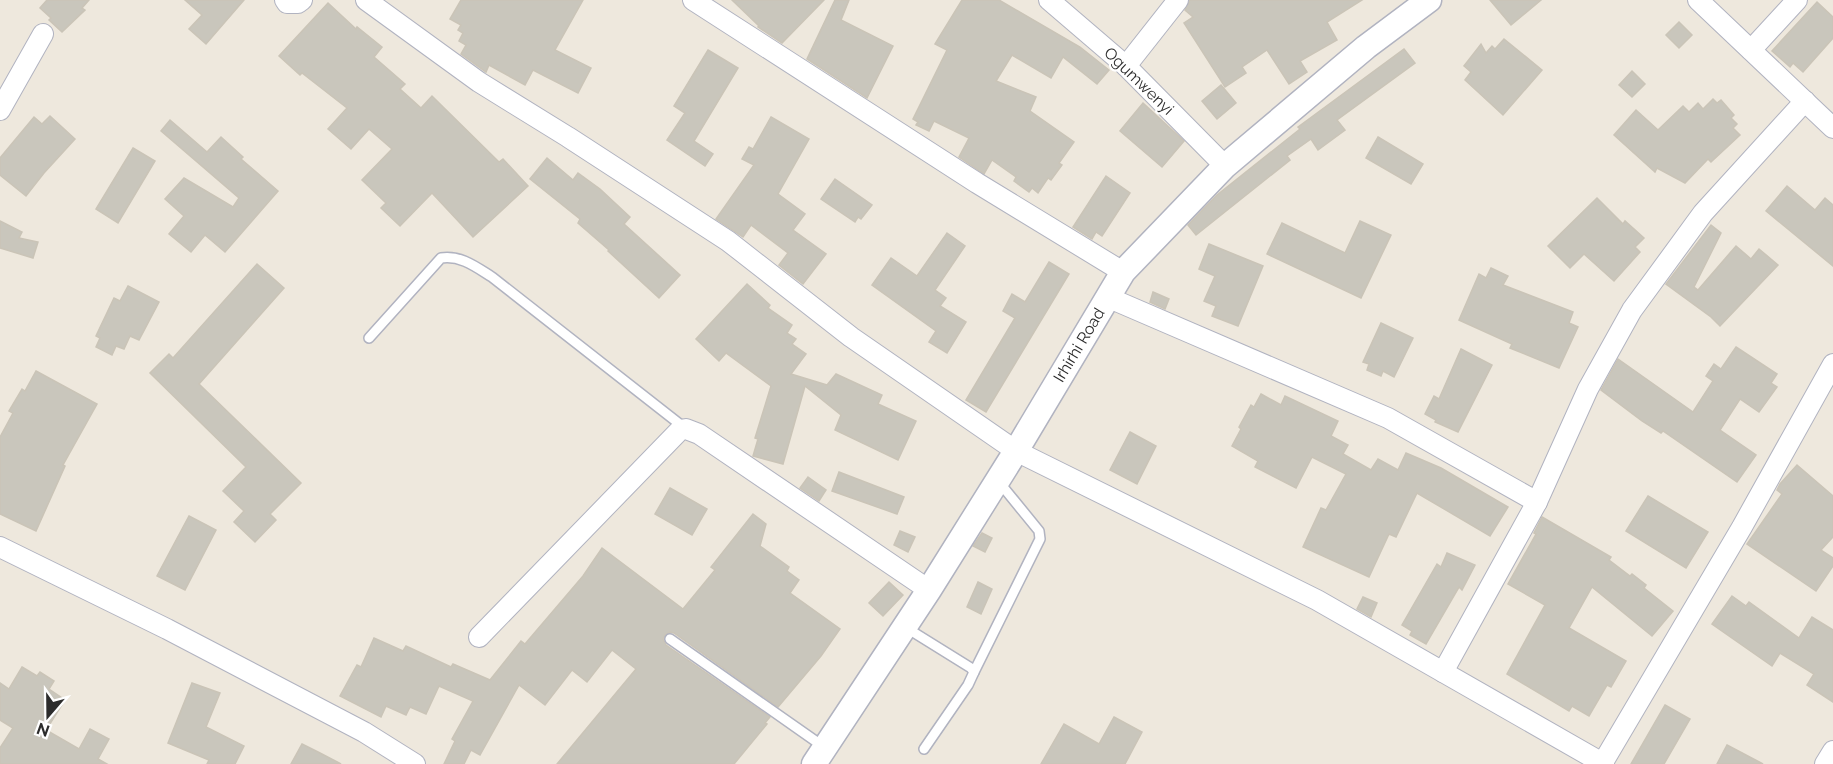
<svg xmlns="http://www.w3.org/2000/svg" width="1833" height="764" font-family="Raleway,sans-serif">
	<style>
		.building { fill: #c9c6bc; stroke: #cac4b7; stroke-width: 1.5 }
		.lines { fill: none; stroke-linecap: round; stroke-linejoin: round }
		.service-casing { stroke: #b1b3c0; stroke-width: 12 }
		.minor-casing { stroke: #b1b3c0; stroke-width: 22 }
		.tertiary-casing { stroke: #b1b3c0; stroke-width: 27 }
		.service { stroke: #fff; stroke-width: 9 }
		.minor { stroke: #fff; stroke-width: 20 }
		.tertiary { stroke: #fff; stroke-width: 24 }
		.labels { text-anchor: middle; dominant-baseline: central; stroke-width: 4.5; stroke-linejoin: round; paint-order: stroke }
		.street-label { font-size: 16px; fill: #2c2c2c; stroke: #fff }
	</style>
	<rect width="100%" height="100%" fill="#eee8dd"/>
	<!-- building -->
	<g class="building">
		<path d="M47,0h42l-7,8 3,2 -23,22 -13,-12 2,-2 -11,-10z"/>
		<path d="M185,0h59l-38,44 -17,-15 13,-14z"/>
		<path d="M461,0h122l-28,50 36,18 -13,25 -45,-23 -8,15 -36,-20 -3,7 -25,-18 5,-9 -7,-4 4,-8 -5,-3 3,-5 -11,-6z"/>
		<path d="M732,0h92l-42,43 -24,-16 1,-1z"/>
		<path d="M835,0h14l-8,20 52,26 -26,52 -60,-39z"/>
		<path d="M962,0h37l81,47 29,23 -12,14 -34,-27 -12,21 -39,-23 -16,26 40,16 -6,14 44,31 -15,21 3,2 -11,15 -3,-2 -10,15 -6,-5 -3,4 -15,-11 2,-4 -24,-17 -8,14 -25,-17 10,-19 -35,-17 -5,10 -13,-6 2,-3 -5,-3 34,-69 -12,-6z"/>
		<path d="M1190,0h172l-35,22 10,18 -37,21 7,11 -18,12 -22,-34 -25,17 4,6 -21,14 -41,-64 9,-6 -8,-7z"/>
		<path d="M1490,0h51l-30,25z"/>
		<path d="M1817,2l16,15v21l-30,34 -10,-9 -3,4 -18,-16z"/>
		<path d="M328,3l28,26 1,-2 25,20 -8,10 31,27 -5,5 21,19 11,-12 67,66 4,-3 25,27 -55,51 -41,-44 -32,33 -19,-18 5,-5 -24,-23 30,-31 -23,-20 -18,20 -23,-20 19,-21 -45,-35 -2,2 -21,-19z"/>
		<path d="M1679,22l13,13 -13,13 -13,-13z"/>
		<path d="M1504,39l38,31 -39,45 -38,-35 6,-8 -7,-6 17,-22 5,9 6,-7 3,3z"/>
		<path d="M1404,49l11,14 -78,57 8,10 -27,20 -7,-11 -24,17 3,4 -94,75 -8,-10 29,-30 83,-66 -2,-2z"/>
		<path d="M708,50l30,18 -44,73 19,13 -8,12 -38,-26 18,-27 -11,-7z"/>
		<path d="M1632,71l13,13 -13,13 -13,-12z"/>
		<path d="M1221,85l15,18 -19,16 -15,-18z"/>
		<path d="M1713,99l4,4 4,-3 13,15 -3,3 6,6 -4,4 7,7 -29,27 -3,-3 -23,24 -28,-15 -2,4 -41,-37 22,-25 22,20 25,-24 6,6 9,-9 5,6z"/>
		<path d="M1143,103l41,38 -22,26 -42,-36z"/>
		<path d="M50,116l25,23 -31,34 -18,23 -26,-21v-17l34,-41 8,7z"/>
		<path d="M771,117l38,22 -31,55 27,20 -12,16 33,24 -23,30 -24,-19 9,-12 -37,-28 -8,12 -27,-18 38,-54 -12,-6 7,-12 4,2z"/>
		<path d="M170,120l37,32 14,-15 22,20 -2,2 37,32 -53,61 -20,-17 -14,17 -22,-18 15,-18 -19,-17 19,-21 49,29 6,-9 -78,-67z"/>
		<path d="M1378,137l45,27 -12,20 -45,-26z"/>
		<path d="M133,148l22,13 -37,62 -22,-14z"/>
		<path d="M547,158l26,22 5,-7 22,16 30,28 -6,7 56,51 -21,23 -51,-47 1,-1 -31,-27 2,-4 -50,-40z"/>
		<path d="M1106,176l24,17 -28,43 -6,-4 -4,7 -19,-12z"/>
		<path d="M835,179l37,26 -11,14 -3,-2 -3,5 -34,-23z"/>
		<path d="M1787,186l28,24 10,-12 8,7v61l-67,-55z"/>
		<path d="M1597,198l26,26 2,-3 19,17 -9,9 5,5 -26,29 -30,-27 -14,14 -22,-22z"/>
		<path d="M0,221l22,11 -3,6 19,4 -5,16 -33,-10z"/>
		<path d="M1360,221l31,14 -30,63 -94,-44 15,-31 63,30z"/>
		<path d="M1711,225l10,8 -27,54 4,3 38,-44 15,13 8,-10 19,16 -58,61 -9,-9 -45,-33z"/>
		<path d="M947,233l18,13 -30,44 11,8 -6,8 26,16 -19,31 -18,-11 7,-11 -64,-46 19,-27 26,18z"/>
		<path d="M1209,244l54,22 -25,60 -26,-10 4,-10 -12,-5 11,-25 -16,-7z"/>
		<path d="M1049,262l20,12 -83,138 -20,-12 49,-82 -12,-7 9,-17 13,8z"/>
		<path d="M257,264l27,24 -85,96 102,99 -31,31 6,6 -21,22 -21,-20 10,-11 -21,-20 23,-24 -96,-94 19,-19 4,4z"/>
		<path d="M1491,268l17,8 -5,9 70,27 -4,11 9,4 -19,41 -49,-20 2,-4 -53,-24 20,-46 7,4z"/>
		<path d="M747,284l23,21 -2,3 24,17 -5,8 9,6 -4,5 14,10 -15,20 36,11 9,-11 46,21 -4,9 38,17 -18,39 -63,-30 6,-15 -36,-29 -22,78 -30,-8 5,-17 -3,-1 16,-52 -45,-33 -7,8 -23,-22z"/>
		<path d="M128,286l31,16 -20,38 -9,-4 -6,13 -8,-3 -4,9 -16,-8 4,-9 -4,-2 18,-38 6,3z"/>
		<path d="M1153,292l16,7 -4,10 -15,-7z"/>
		<path d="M1381,323l32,15 -19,39 -11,-6 -2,5 -14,-6 2,-6 -6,-2z"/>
		<path d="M1736,347l41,27 -6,9 6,4 -18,25 -19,-13 -20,31 36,25 -19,27 -74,-51 -2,2 -19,-12 -41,-31 17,-31 75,53 20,-31 -7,-5 8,-12 7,5z"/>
		<path d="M1461,349l31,16 -34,67 -23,-10 1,-2 -11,-6 9,-18 5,3z"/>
		<path d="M36,371l61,33 -34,61 2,1 -29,65 -36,-17v-77l13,-24 -4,-2 13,-22 3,2z"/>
		<path d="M1261,394l20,11 4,-9 53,25 -7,15 17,9 -5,9 28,16 7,-11 20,11 8,-17 35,15 67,39 -18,29 -73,-43 -21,44 -7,-3 -20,43 -66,-30 18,-39 5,2 20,-36 -34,-17 -16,31 -41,-21 3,-6 -26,-15 9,-17 -2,-2 12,-22 3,2z"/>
		<path d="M1130,432l26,14 -19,38 -27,-14z"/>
		<path d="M1797,465l36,31v41l-12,13 12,8v8l-17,25 -69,-47 35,-50 -5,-4 3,-6z"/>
		<path d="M839,472l65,25 -7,17 -65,-23z"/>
		<path d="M808,477l18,13 -7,11 -19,-13z"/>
		<path d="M670,488l37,21 -15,26 -37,-21z"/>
		<path d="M1648,496l60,36 -22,36 -60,-37z"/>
		<path d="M753,514l13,10 -6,22 29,21 -2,4 12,9 -9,13 50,36 -19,27 -43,51 -104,-74 -4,-1 -5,3 -2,4 3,6 104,72 -5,6 2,1 -33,40h-177l79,-95 -24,-19 -25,32 -15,-12 -27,35 -26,-20 -39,70 -9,-5 -7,14h-20l11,-23 -3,-2 21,-38 -34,-15 -13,28 -16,-7 -4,8 -20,-9 -5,11 -41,-21 17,-31 4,2 13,-29 29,13 3,-5 45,21 2,-3 37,16 31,-39 4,3 58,-68 19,-28 81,61 32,-39 -4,-3z"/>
		<path d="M189,516l27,14 -31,60 -28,-14z"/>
		<path d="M1542,517l69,40 -2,3 21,16 2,-2 14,11 -2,3 29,23 -21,25 -60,-49 -23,41 57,33 -15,26 -4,-2 -18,31 -17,-10 -3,5 -62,-37 38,-69 -37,-21 28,-50 -2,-1z"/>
		<path d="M900,531l15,6 -7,15 -14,-7z"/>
		<path d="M982,533l10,5 -7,14 -12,-6z"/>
		<path d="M1447,553l28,12 -13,25 -3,-3 -33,57 -16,-9 2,-4 -10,-6 35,-61 4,3z"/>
		<path d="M889,582l14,13 -20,21 -14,-13z"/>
		<path d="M978,582l14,7 -11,25 -14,-7z"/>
		<path d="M1732,596l14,10 3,-4 50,36 13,-21 21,13v72l-26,-17 7,-11 -34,-21 -8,13 -60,-42z"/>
		<path d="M1363,597l14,6 -6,14 -14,-8z"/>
		<path d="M22,667l15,9 3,-4 14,9 -5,8 16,11 -19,30 33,19 11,-20 19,10 -11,20 9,5h-107v-16l13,-20 -13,-8v-37l9,6z"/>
		<path d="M192,683l28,10 -14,34 38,19 -9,18h-28l2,-4 -41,-17z"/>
		<path d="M1665,705l25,14 -26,45h-33z"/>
		<path d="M1114,717l28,15 -17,32h-84l23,-40 35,20z"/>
		<path d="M302,744l18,9 21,11h-50z"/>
		<path d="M1727,745l36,19h-46z"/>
	</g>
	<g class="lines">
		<!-- service casing -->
		<g class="service-casing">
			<g id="service">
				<path d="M369,338l72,-80c20,-3 35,9 51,19l194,152"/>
				<path d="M905,627l66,41 3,4 -6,13 -44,64"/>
				<path d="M670,639l154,108"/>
				<path d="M974,672l66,-133 -1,-8 -40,-49"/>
			</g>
		</g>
		<!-- minor casing -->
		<g class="minor-casing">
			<g id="minor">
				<path d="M285,0l2,3h11l4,-3"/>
				<path d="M366,0l113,82 89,55 160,104 123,96 165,114 301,149 287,164"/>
				<path d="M693,0l284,183 146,89"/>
				<path d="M1049,0l77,66 99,100"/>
				<path d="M1698,0l135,128"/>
				<path d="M1751,50l46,-50"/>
				<path d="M1126,66l52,-66"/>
				<path d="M0,110l43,-76"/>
				<path d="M1107,297l281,121 149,84"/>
				<path d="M0,547l167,82 197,103 51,32"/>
				<path d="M479,637l201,-207 6,-1 13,5 230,156"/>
				<path d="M1443,672l94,-170 51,-113 44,-79 71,-97 102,-112"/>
				<path d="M1602,764l140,-237 91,-163"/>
				<path d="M1825,764l8,-13"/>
			</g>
		</g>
		<!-- tertiary casing -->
		<g class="tertiary-casing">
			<path id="tertiary" d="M814,764l115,-174 87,-139 107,-179 102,-106 141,-119 63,-47"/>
		</g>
		<!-- service -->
		<use href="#service" class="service"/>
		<!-- minor -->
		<use href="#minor" class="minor"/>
		<!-- tertiary -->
		<use href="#tertiary" class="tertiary"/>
	</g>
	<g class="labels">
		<!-- street labels -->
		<g class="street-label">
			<text transform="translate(1139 81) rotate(44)">Ogumwenyi</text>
			<text transform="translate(1079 345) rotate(-59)">Irhirhi Road</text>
		</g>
	</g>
	<!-- north arrow -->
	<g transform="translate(48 716) rotate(200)" stroke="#ffffff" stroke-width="4.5" paint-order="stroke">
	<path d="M0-4.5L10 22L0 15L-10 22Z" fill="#2c2c2c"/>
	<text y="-9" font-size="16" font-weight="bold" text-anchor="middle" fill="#2c2c2c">N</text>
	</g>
</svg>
